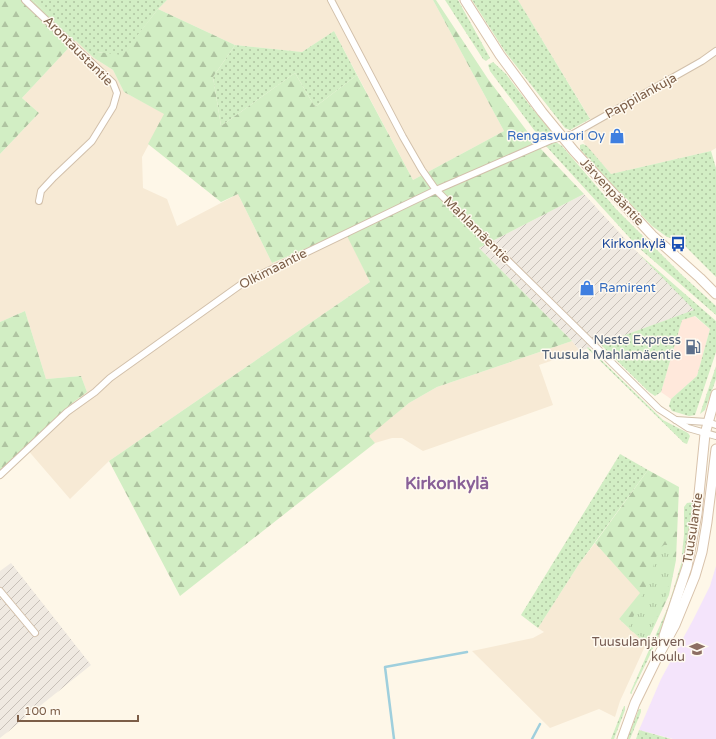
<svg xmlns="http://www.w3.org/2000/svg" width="716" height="739" font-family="'Varela Round',sans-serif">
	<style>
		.residential { fill: #f7ead5 }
		.commercial { fill: #ffe8db }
		.industrial { fill: url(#industrial-furrows) }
		.education { fill: #f4e4fb }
		.grass { fill: url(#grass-dots) }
		.forest { fill: url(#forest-firs) }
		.park { fill: url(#park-tufts) }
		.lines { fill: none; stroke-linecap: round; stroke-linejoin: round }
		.stream { stroke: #9fcfdd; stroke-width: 2.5 }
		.street-casing { stroke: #d2c0ab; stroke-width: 8 }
		.secondary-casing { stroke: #d8c2ab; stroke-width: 11 }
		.street { stroke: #fff; stroke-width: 6 }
		.secondary { stroke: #fff; stroke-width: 9 }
		.labels { text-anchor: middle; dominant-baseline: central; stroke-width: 3; stroke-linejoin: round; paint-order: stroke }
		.street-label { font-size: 13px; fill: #7c5e48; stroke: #fffaf0 }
		.shop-label { font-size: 13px; fill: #366cbe; stroke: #fffaf0; text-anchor: end }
		.transit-label { font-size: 13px; fill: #164399; stroke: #fffaf0; text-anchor: end }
		.service-label { font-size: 13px; fill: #4e5e75; stroke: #fffaf0; text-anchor: end }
		.education-label { font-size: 13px; fill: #785e54; stroke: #fffaf0; text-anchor: end }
		.district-label { font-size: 17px; font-weight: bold; fill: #896098; stroke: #fffaf0 }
	</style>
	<defs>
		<pattern id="industrial-furrows" width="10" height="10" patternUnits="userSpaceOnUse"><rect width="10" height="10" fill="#efe9e1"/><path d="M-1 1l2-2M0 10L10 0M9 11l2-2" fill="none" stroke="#c7c0b8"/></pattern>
		<pattern id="grass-dots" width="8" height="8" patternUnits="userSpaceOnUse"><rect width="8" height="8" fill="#d2eec4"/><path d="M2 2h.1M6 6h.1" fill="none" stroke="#afc4a1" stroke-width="1.8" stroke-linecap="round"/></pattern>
		<pattern id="forest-firs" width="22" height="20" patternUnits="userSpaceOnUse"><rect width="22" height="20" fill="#d2eec4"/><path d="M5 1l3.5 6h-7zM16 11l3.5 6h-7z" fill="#afc4a1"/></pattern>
		<pattern id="park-tufts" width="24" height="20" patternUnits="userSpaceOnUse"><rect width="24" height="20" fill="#d2eec4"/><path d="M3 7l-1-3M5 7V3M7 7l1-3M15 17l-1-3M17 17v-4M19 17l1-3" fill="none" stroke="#afc4a1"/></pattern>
	</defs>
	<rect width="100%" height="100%" fill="#fef7e8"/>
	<!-- residential -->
	<g class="residential">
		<path d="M167,0h266l71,131 -91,49 -79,-149 -32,21 -67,-7 -77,-36z"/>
		<path d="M518,0h198v148l-5,3 -100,23 -34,-39 17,-10z"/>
		<path d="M76,40l18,18 19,12 11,22 41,22 -23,43 1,31 24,11 10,27 61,-32 34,69 74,-31 24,50 -261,179 -39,38 -44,-51 45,-44 16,-12 -6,-16 -35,3 -21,-68 -25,11v-168l39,-41 -17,-15z"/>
		<path d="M572,341l8,10 -41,14 14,40 -130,46 -21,-13h-10l-17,5 -7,-7 41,-33 28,-16z"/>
		<path d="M595,543l46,50 -22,26 27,25 -26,57 -5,16 -16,-8 -49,19 -78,-77 61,-13 11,-6 -6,-4 41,-64z"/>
	</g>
	<!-- commercial -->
	<path class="commercial" d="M694,316l16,13 -13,47 -26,23 -10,-7 21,-72z"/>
	<!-- industrial -->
	<g class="industrial">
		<path d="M584,194l54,59 57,57 -115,41 -8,-10 -93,-93z"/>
		<path d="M11,563l80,102 -91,73v-167z"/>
	</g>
	<!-- education -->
	<path class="education" d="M716,566v173h-43l-34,-9 22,-51 32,-59 17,-34z"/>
	<!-- grass -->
	<g class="grass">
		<path d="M33,0h134l-9,9 -36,47 -24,-4 -4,6z"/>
		<path d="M445,0h13l32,58 -4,3 -3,-2z"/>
		<path d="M472,0h46l72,119 -20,11 -5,-2 -59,-75z"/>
		<path d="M334,31l23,44 -42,32 -20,-34 -74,53 -8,-49 22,-32 67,7z"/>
		<path d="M493,62l13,12 25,33 23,26 -1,3 -11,5 -2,-3 -50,-67 -2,-6z"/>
		<path d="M556,142l6,4 54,63 66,66 34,31v9l-77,-67 -93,-102 1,-2z"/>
		<path d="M583,144l4,2 24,28 100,-23 5,17v109l-37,-37 -12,-3 -15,-11 -45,-46 -27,-31v-4z"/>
		<path d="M638,253l78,68v31l-21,63 -6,1 -17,-5 -3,-5 2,-7 26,-23 13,-47 -15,-13 -13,4 -21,72 -6,4 -6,-4 -49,-48 94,-34z"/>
		<path d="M588,347l75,73 25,13 2,3 -3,8 -3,-1 -97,-95z"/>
		<path d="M716,366v13l-11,31 -5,4z"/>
		<path d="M620,454l28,16 -69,94 -41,64 -17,-13z"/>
		<path d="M694,502c-3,21 -5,43 -10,63 -11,45 -32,86 -52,127v2l-2,-1 38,-86 13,-43 3,-29v-28l3,-4z"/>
		<path d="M624,706h1v4l-11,29h-3z"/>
		<path d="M639,709h2v3l-11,27h-3z"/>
		<path d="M639,730l32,9h2h-37z"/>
	</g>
	<!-- forest -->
	<g class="forest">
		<path d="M0,0h33l43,40 -54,58 17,15 -39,41z"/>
		<path d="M433,0h3l52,79 51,68 45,47 -105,54 93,93 -135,46 -28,16 -40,33 6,7 -195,153 -71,-135 261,-179 -25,-50 -73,31 -34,-69 -17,8 -73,-58 16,-30 -40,-22 -11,-22 -19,-12 3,-6 25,3 36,-46 77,36 -22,32 8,49 74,-53 20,34 42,-32 56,105 91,-49z"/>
		<path d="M25,311l21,68 35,-3 6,16 -16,12 -71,68v-150z"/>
		<path d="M648,470l31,17 -3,73 -7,35 -23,49 -27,-25 21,-26 -45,-50z"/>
	</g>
	<!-- park -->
	<path class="park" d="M664,545h10l-7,48 -20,47 -17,-10 -1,-3 18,-43 11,-32 2,-4z"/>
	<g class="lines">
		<!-- stream -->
		<g class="stream">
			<path d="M394,739l-9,-72 82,-15"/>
			<path d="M532,739l8,-15"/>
		</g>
		<!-- street casing -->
		<g class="street-casing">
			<g id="street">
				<path d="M25,0l88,83 4,10 -4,14 -21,34 -38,36 -13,14 -2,10"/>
				<path d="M331,0l72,137 19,33 14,20 223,219 29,19 28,8"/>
				<path d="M676,420l31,2 9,3"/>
				<path d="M0,475l67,-63 28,-20 15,-14 133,-95 193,-93 115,-50 22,-6 129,-73 14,-10"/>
				<path d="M0,591l35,42"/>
			</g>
		</g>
		<!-- secondary casing -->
		<g class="secondary-casing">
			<g id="secondary">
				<path d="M465,0l35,55 42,57 32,39 78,84 48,43 16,16"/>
				<path d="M664,636l23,-69 10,-53 8,-80 11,-40"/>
				<path d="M622,739l13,-36 21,-43 19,-35 20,-49 7,-24 5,-30 9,-73"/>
			</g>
		</g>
		<!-- street -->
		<use href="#street" class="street"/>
		<!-- secondary -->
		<use href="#secondary" class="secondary"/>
	</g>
	<!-- icons -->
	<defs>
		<g id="shop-bare" transform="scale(1.2)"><path d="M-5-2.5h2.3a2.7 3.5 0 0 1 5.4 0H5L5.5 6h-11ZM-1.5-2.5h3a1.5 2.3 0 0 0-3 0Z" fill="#3f7fe0" stroke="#fffaf0" stroke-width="2.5" paint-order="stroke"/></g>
		<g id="bus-bare" transform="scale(1.2)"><path d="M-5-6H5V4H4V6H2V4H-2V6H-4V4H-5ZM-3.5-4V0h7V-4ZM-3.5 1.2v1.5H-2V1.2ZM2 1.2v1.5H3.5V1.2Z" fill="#1a4fb4" stroke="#fffaf0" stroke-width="2.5" paint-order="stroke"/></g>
		<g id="fuel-bare" transform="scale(1.2)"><path d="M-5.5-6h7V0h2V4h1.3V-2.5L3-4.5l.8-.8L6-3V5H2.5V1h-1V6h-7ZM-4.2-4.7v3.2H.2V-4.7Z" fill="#5c6f8a" stroke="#fffaf0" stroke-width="2.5" paint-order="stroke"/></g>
		<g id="school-bare" transform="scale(1.2)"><path d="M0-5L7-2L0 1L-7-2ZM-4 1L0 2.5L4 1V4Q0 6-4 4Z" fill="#8d6e63" stroke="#fffaf0" stroke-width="2.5" paint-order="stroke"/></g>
	</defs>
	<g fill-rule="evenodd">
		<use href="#shop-bare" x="617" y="136"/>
		<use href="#bus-bare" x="678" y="244"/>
		<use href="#shop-bare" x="587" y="288"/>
		<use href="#fuel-bare" x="693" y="347"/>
		<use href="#school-bare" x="697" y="649"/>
	</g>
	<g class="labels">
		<!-- street labels -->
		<g class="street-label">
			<text transform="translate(78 51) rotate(45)">Arontaustantie</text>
			<text transform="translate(641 96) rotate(-29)">Pappilankuja</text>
			<text transform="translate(612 192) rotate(47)">Järvenpääntie</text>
			<text transform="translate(477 230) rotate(45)">Mahlamäentie</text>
			<text transform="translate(273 269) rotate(-27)">Olkimaantie</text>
			<text transform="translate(693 528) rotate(-81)">Tuusulantie</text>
		</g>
		<!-- shop labels -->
		<g class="shop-label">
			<text x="605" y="136">Rengasvuori Oy</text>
			<text x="599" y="288" text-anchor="start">Ramirent</text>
		</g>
		<!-- transit labels -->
		<g class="transit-label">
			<text x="666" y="244">Kirkonkylä</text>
		</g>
		<!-- service labels -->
		<g class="service-label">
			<text x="681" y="340">Neste Express<tspan x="681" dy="15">Tuusula Mahlamäentie</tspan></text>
		</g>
		<!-- education labels -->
		<g class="education-label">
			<text x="685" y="642">Tuusulanjärven<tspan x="685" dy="15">koulu</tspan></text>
		</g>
		<!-- district labels -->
		<g class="district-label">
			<text x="447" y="483">Kirkonkylä</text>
		</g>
	</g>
	<!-- scale -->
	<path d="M18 715v6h120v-6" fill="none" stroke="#7c5e48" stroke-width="2"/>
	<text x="24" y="715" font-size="12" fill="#7c5e48" stroke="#fffaf0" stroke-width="3" paint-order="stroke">100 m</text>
</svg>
